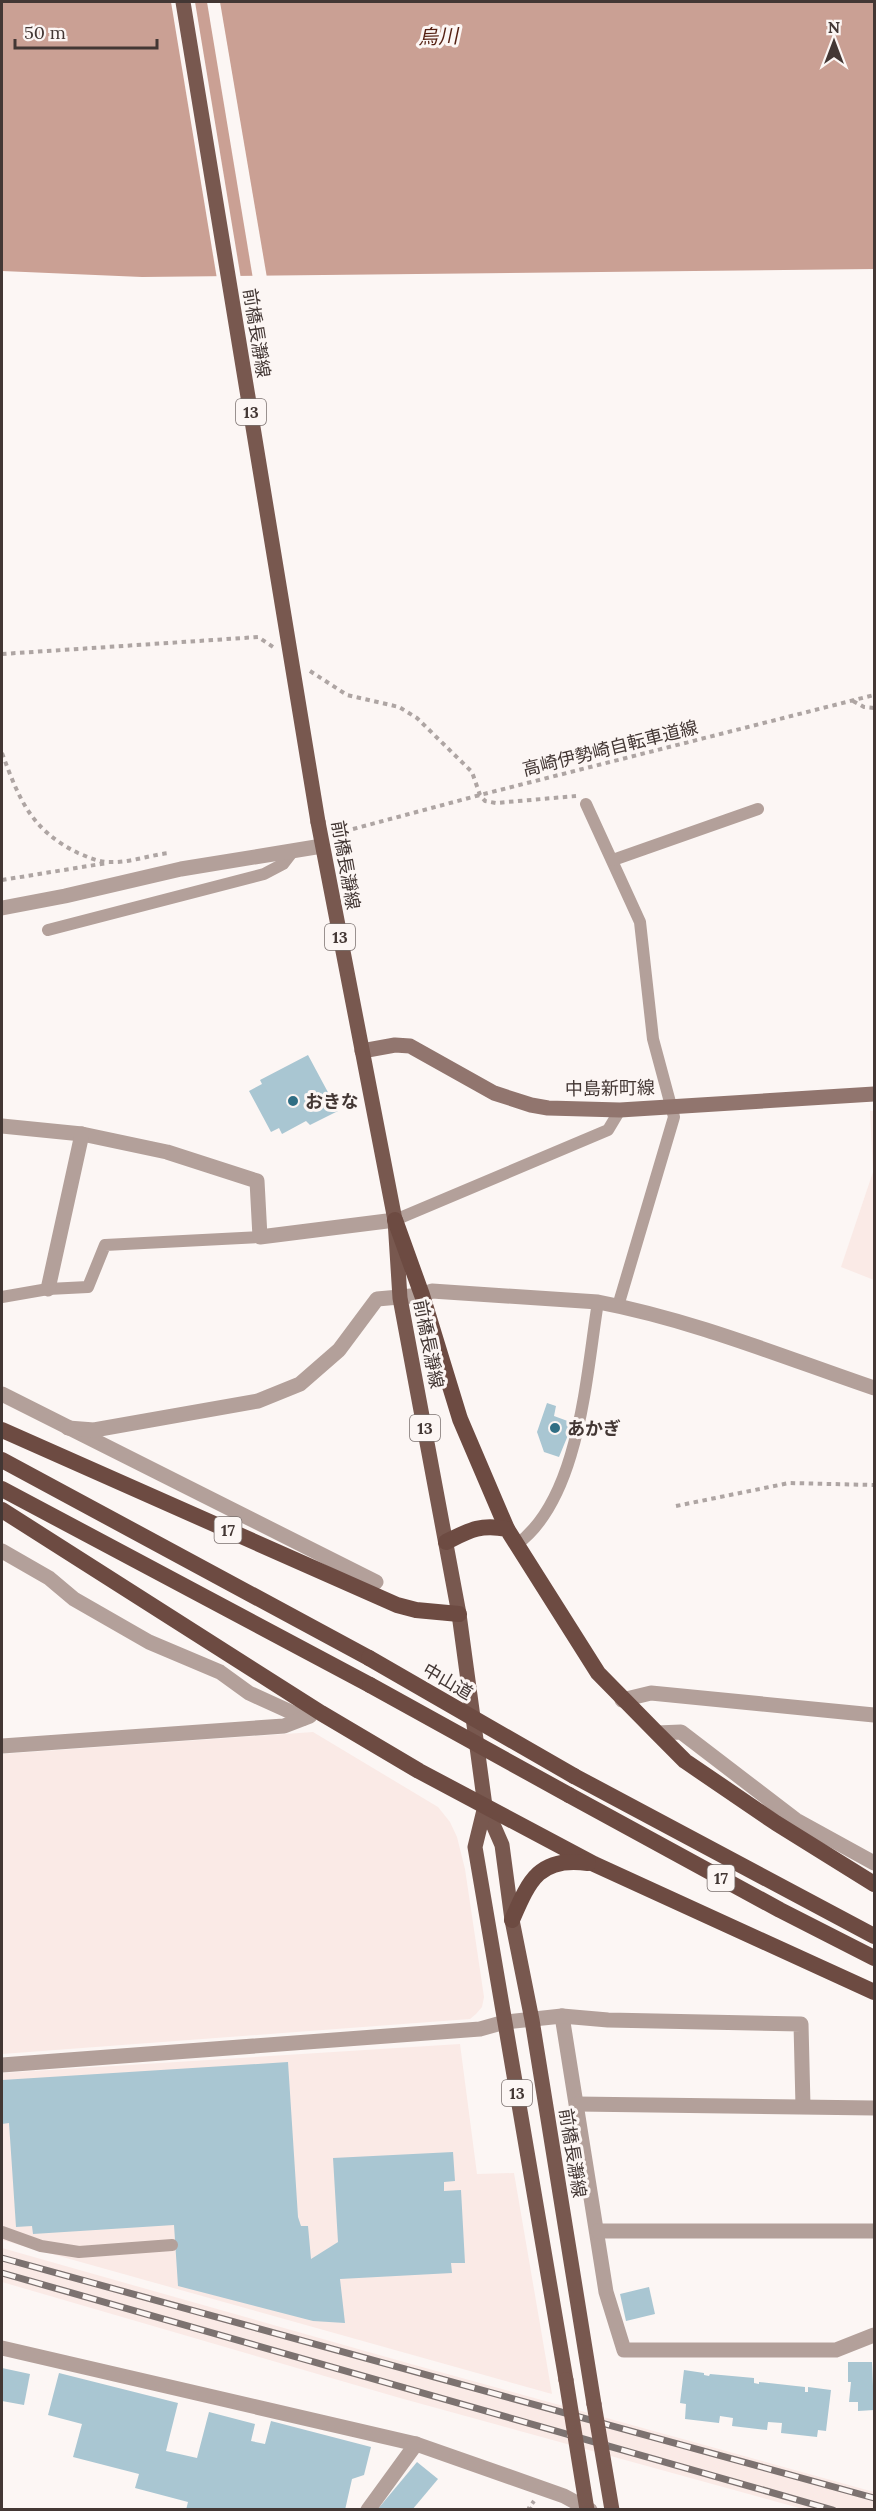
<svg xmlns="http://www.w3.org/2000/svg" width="876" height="2511" font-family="Lora,'Noto Sans JP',serif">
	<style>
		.built { fill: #faeae6 }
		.water { fill: #caa094 }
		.pier { fill: #fcf6f4 }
		.building { fill: #a9c6d2 }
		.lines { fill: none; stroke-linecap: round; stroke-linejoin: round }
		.path { stroke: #aea5a3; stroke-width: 4; stroke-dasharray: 4.5 4.5; stroke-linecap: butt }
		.service { stroke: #b3a09a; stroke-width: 12 }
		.minor { stroke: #b3a09a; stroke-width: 15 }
		.secondary { stroke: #91756e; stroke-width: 15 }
		.primary { stroke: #78584f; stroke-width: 15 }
		.trunk { stroke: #6d4b42; stroke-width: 16 }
		.rail-casing { stroke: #7c7270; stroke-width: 7 }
		.rail { stroke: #fcf6f4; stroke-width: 4.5; stroke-dasharray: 14; stroke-linecap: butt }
		.primary-bridge { stroke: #78584f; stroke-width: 15 }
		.trunk-bridge { stroke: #6d4b42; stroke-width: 16 }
		.poi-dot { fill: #306e84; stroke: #fcf6f4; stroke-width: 2 }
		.labels { text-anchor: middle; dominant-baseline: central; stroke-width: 6; stroke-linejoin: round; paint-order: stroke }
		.shield { fill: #fcf6f4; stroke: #7a706e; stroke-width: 1.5 }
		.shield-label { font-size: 16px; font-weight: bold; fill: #433734 }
		.street-label { font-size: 18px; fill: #433734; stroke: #fcf6f4 }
		.poi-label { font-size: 18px; font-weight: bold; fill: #433734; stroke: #fcf6f4; text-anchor: start }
		.water-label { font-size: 20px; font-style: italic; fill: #541f11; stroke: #fcf6f4 }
	</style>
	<rect width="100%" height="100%" fill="#fcf6f4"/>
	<!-- built -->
	<g class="built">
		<path d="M870,1111h4v169l-33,-13 32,-95z"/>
		<path d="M313,1732l125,75 12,15 7,15 8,32 19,128 -2,10 -6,7 -6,5 -468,35v-300z"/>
		<path d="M460,2044l17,130 37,-1 38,221 -550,-154v-167z"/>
		<path d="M2,2248l409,116 463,128v17h-71l-403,-111 -398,-116z"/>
	</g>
	<!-- water -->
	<path class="water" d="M2,2h872v267l-732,8 -140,-6z"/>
	<!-- pier -->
	<g class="pier">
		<path d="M171,2h24l46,277h-24z"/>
		<path d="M207,2h13l47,276 -14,1z"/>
	</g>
	<!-- building -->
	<g class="building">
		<path d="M308,1055l30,56 -28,14 -4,-4 -24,13 -3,-6 -8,4 -22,-41 13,-7 -2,-4z"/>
		<path d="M547,1403l9,3 -2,10 19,7 -14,34 -15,-5 -7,-20z"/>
		<path d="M288,2062l10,155 3,9h7l3,33 27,-17 -5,-84 120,-6 2,29 -11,1v9l17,-1 4,73h-14l1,10 -112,6 5,44 -32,-2 -135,-35 -4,-61 -141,9 -1,-8 -16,1 -7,-104 -7,1v-44z"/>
		<path d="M649,2287l6,27 -29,7 -6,-27z"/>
		<path d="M848,2362h24l2,48 -16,1v-9h-9l2,-20h-3z"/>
		<path d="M2,2368l28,6 -6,31 -22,-4z"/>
		<path d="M684,2370l20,3v2l5,1 1,-2 44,4v5l5,1v-2l46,5v5h3v-5l23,3 -5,41 -8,-1 -1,7 -36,-4 1,-10 -14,-1 -1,8 -35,-4 1,-8 -13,-2 -1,7 -34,-4 1,-15 -6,-1z"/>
		<path d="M59,2373l119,30 -12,48 31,7 12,-46 46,12 -4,17 14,3 6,-23 100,26 -7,28 -12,4 -7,31h-159l2,-8 -53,-14 4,-14 -66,-17 9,-33 -34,-9z"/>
		<path d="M417,2462l21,17 -26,31h-35z"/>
	</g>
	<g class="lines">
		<!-- path -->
		<g class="path">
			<path d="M2,654l256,-17 15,10"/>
			<path d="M310,671l37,24 52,12 18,11 55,54 8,23 5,6 11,2 80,-7"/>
			<path d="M853,701l11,6 10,1"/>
			<path d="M2,753c17,46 29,77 76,100 10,4 20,9 31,9 20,1 41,-7 60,-9"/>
			<path d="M353,829l127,-34 394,-100"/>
			<path d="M2,880l105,-17"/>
			<path d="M676,1506l113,-23 85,2"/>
			<path d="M532,2510l-3,-2 5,-7"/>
		</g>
		<!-- service -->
		<g class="service">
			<path d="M586,804l54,118 13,117 21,78 -56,189"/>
			<path d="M613,860l145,-51"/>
			<path d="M48,930l216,-56 19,-10 10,-13"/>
			<path d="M395,1220l213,-90 12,-20"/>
			<path d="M2,1297l46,-8 40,-2 17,-42 155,-8"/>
			<path d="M516,1545c64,-46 70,-170 82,-243"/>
			<path d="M2,2232l39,14 38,6 93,-7"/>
		</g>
		<!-- minor -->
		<g class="minor">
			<path d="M2,908l63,-12 116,-27 141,-23"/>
			<path d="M2,1126l80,8 85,18 90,29 3,56 135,-17"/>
			<path d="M48,1289l34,-155"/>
			<path d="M2,1394l374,188"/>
			<path d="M68,1428l26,2 164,-29 42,-17 39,-34 38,-51 45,-4 10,-4 166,11c95,18 185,55 276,86"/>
			<path d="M2,1551l47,27 25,21 75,43 71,30 29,21 55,25"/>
			<path d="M622,1700l29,-7 223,22"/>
			<path d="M657,1733l24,-1 115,88 78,43"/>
			<path d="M2,1746l282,-20 26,-10"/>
			<path d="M562,2016l44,276 18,58h212l38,-15"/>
			<path d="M2,2065l478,-36 25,-7 57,-6 46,4 193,4 2,82"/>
			<path d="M577,2104l297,4"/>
			<path d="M598,2231h276"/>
			<path d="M2,2348l414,96 148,52 26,14"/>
			<path d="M368,2510l48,-66"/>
		</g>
		<!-- secondary -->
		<path class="secondary" d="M362,1051l33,-6 15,1 84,47 37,12 17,3 72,2 254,-16"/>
		<!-- primary -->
		<g class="primary">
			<path d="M318,822l77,398 5,78 59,316 26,192 17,39 10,75 20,100 62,384"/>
			<path d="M485,1806l-10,41 91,533"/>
		</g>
		<!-- trunk -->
		<g class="trunk">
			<path d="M395,1220l27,75 38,124 47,110"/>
			<path d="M2,1430l395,175 19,5 43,4"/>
			<path d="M2,1460l367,198"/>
			<path d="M2,1489l368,196"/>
			<path d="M2,1510l319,203 98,58 175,93 280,128"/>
			<path d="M446,1542c24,-12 34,-18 61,-13l91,144 59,60 28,28 91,62 98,61"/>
			<path d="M574,1776l300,160"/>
			<path d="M569,1795l211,115 94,48"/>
			<path d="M512,1920c17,-39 27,-64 76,-57"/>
		</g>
		<!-- rail casing -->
		<g class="rail-casing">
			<g id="rail">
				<path d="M2,2258l872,240"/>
				<path d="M2,2273l831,237"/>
			</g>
		</g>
		<!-- rail -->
		<use href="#rail" class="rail"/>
		<!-- primary-bridge -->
		<g class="primary-bridge">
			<path d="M183,2l135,820"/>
			<path d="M566,2380l21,130"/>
			<path d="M594,2404l18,106"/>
		</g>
		<!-- trunk-bridge -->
		<g class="trunk-bridge">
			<path d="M369,1658l205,118"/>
			<path d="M370,1685l199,110"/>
		</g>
	</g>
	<!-- markers -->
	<g class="poi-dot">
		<circle cx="293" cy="1101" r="6"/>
		<circle cx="555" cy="1428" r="6"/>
	</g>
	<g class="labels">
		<!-- shield labels -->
		<g class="shield">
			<rect x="236" y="399" width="30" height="26" rx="4.5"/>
			<rect x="325" y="924" width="30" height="26" rx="4.5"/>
			<rect x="410" y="1415" width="30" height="26" rx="4.5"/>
			<rect x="214.5" y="1517" width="27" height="26" rx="4.5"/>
			<rect x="707.5" y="1865" width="27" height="26" rx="4.5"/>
			<rect x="502" y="2080" width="30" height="26" rx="4.5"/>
		</g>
		<g class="shield-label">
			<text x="251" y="412">13</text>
			<text x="340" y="937">13</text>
			<text x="425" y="1428">13</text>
			<text x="228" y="1530">17</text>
			<text x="721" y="1878">17</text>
			<text x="517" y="2093">13</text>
		</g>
		<!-- street labels -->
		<g class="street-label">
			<text transform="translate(257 333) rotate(81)">前橋長瀞線</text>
			<text transform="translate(610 748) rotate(-14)">高崎伊勢崎自転車道線</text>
			<text transform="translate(346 865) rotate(80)">前橋長瀞線</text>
			<text transform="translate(610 1088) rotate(-1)">中島新町線</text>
			<text transform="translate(429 1344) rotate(79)">前橋長瀞線</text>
			<text transform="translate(448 1681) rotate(30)">中山道</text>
			<text transform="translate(573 2153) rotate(81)">前橋長瀞線</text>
		</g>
		<!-- poi labels -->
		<g class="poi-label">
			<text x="305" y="1101">おきな</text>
			<text x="567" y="1428">あかぎ</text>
		</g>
		<!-- water labels -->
		<g class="water-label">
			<text transform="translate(438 36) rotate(-2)">烏川</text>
		</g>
	</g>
	<!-- border -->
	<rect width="876" height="2511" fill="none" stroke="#433734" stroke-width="6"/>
	<!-- north arrow -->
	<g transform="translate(834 42)" stroke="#fcf6f4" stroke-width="4.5" paint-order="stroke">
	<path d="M0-4.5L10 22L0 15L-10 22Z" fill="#433734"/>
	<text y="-9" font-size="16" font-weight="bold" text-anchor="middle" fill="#433734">N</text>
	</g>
	<!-- scale -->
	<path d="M15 39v9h142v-9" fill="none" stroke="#433734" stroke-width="3"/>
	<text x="24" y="39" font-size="18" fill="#433734" stroke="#fcf6f4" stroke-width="4.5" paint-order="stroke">50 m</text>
</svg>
